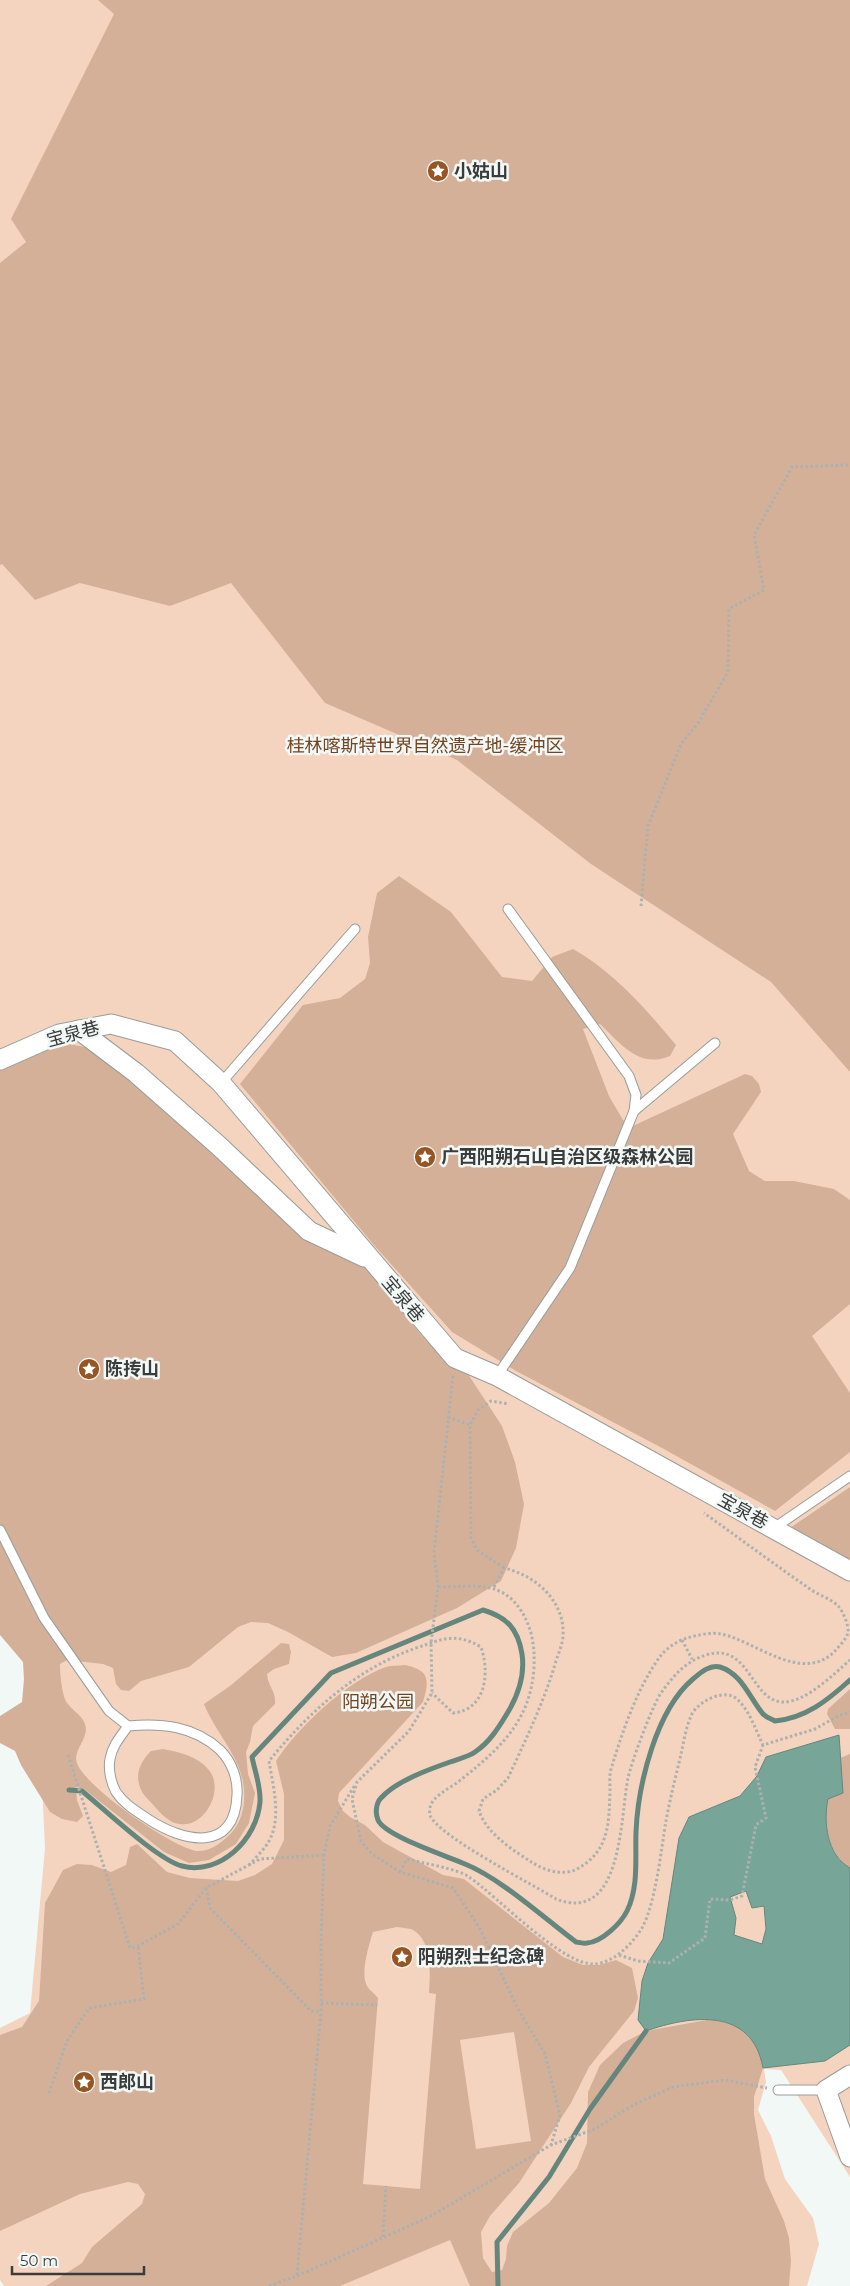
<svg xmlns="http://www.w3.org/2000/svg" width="850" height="2286" font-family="Montserrat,'Noto Sans SC',sans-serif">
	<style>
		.green { fill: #f5d4bf }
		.forest { fill: #d5b099; fill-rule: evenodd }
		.water { fill: #77a699; stroke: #65867d; fill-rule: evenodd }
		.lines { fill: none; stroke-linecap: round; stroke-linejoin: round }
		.stream { stroke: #65867d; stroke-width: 5 }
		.service-casing { stroke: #979d9b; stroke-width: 11 }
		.minor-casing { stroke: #979d9b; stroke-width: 21 }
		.path { stroke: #acb1af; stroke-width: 3; stroke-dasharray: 2.5 2.5; stroke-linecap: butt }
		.service { stroke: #fff; stroke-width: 9 }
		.minor { stroke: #fff; stroke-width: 19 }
		.labels { text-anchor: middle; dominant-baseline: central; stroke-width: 5; stroke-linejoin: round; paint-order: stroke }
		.poi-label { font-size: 18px; font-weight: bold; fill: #3a3c3c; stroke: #f2f8f6; text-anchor: start }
		.park-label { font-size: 18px; fill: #744320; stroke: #f2f8f6 }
		.street-label { font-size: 18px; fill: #3a3c3c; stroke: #f2f8f6 }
	</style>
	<rect width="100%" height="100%" fill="#f2f8f6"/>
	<!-- green -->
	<path class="green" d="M0,0h850v2177l-69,-107 -17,-1 2,13 -8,28 13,26 14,43 28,39 6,26 -12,42h-803l-4,-6v-252l30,-15 15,-165 -4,-84 -22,-123 -19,-23z"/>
	<!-- forest -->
	<g class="forest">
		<path d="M98,0h752v1072l-79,-90 -180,-118 -134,-104 -132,-57 -94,-120 -61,23 -90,-23 -45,17 -33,-36 -2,1v-302l26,-21 -15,-23 103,-205z"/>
		<path d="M399,876l52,36 51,65 30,4 20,-24 21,-8c41,23 73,60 103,96l-6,11c-31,13 -49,-12 -70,-32l-17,5 26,67 14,24 12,5 110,-51 7,2 7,8 2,8 -28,42 16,37 16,10h29l40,8 16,11v104l-38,32 38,57v59l-75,59 -113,-63 -146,-77 -64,-39 -79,-88 -133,-160 63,-79 37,-7 25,-19 5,-16 -2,-26 9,-44z"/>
		<path d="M63,1043l22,4 50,34 134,125 44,35 49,22 61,74 45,37 34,52 13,36 9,42 -8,44 -15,33 -44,27 -101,45 -24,4 -44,-25 -20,-9 -17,-1 -13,5 -49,40 -48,14 -12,10 -8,-1 -5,-6 -3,-16 -10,-4 -36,-4 -7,4c0,10 2,34 8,40 6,8 13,10 17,20 5,14 -13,26 -8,39 8,24 96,85 120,88 14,1 27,-10 35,-19 12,-13 14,-34 11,-50 -5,-28 -29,-52 -39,-78l26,-18 51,-43 8,1 2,8 -2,12 -15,5 -7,5c1,13 9,16 8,30l-22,22 -3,16 -4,10 2,22 7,19 -6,30 -13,21 -27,16 -20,3 -25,-11 -80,-63 -8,-2 1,13 6,16 -6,6 -15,-3 -12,-7 -29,-47 -6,-14 -15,-8v-27l22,-14 2,-23 -1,-17 -23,-27v-569l33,-14z"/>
		<path d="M850,1487v78l-63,-35z"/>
		<path d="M405,1665c24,5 25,14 18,37l-84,91 -1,8 5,10 7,6 15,8 18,17 60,33 21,4 99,78 20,8h16l17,-5 16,8 6,30 -4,13 -45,56 -18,36 -52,80 -29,33 -9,16 2,26 9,14 10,-2 4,-11 1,-13 6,-14 36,-29 28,-35 10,-25 1,-51 12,-27 23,-22 23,-12 66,-12 26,7 17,17 6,14 2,11 -9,29v17l11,65 19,42 5,17 2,23 -2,25h-319l-20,-46 -110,46h-294l36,-23 10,-16 50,-43 3,-10 -7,-10 -10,-2 -48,12 -80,37v-196l22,-8 17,-26 6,-98 18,-33 14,-6 15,1 19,7 15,-7 4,-18 7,-3 30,28 23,6 48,3 17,-6 17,-11 12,-24v-46l-8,-33c21,-33 72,-81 110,-94 5,-2 13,-1 19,-2zM397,1927c5,1 12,1 16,3 20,12 17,44 16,63l7,1 -16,195 -57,-5 15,-186c-3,-4 -9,-8 -11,-12 -7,-13 2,-41 6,-54zM514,2032l17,109 -55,8 -16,-109z"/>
		<path d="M850,1689v40h-15l-8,-15 1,-5z"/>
		<path d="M163,1749c16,3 34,7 45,20 18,19 -3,60 -29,55 -9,-1 -18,-10 -24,-17 -4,-5 -10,-10 -13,-15 -8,-16 -3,-29 9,-41z"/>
		<path d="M850,1754v114c-9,-5 -15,-15 -19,-24 -5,-15 -8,-30 -3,-45 4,-15 12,-25 12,-41z"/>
	</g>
	<!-- water -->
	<path class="water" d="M839,1735l4,58 -15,6c-5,23 -1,56 22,69v177l-25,16 -62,7c-11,-61 -71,-53 -117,-37l-8,-11 4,-39 6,-18 15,-24 16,-101 10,-21 51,-21 17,-20 9,-19zM746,1891l6,17 12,-2 2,23 -4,15 -28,-9 2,-17 -6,-21z"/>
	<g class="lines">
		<!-- stream -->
		<g class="stream">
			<path d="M69,1790l13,1c22,18 76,69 100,75 38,10 75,-27 78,-64 1,-15 -5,-30 -8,-45l79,-84 152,-63c24,7 35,19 39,44 3,20 -4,41 -14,58 -9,15 -18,30 -33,40 -7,5 -17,7 -25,10 -20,7 -54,19 -69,36 -5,5 -6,15 -3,22 7,16 69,36 87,44 35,14 79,54 111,78 3,0 8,2 11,1 15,-1 34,-20 40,-32 12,-24 8,-54 9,-79 2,-47 20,-122 57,-153 7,-6 17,-15 27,-12 22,7 29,30 43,47 3,3 8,5 12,7 31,-3 53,-21 75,-41"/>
			<path d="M498,2286l-1,-44 52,-65 41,-68 56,-78"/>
		</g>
		<!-- service casing -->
		<g class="service-casing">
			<g id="service">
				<path d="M508,909l121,167 7,19 -2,16"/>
				<path d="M221,1083l134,-154"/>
				<path d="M497,1376l73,-108 64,-157 81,-68"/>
				<path d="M774,1528l76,-52"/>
				<path d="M0,1530l44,88 65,93 19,15c35,-3 66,0 92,24 12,12 18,29 17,45 -2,59 -54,47 -89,24 -12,-8 -24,-15 -32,-27 -5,-9 -8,-23 -6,-33 2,-13 11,-23 18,-33"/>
				<path d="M778,2090h48"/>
			</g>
		</g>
		<!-- minor casing -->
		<g class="minor-casing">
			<g id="minor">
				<path d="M79,1030l57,43 83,73 90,85 55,26"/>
				<path d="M0,1060l59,-26 52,-10 64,17 46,42 234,275 42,18 353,195"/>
				<path d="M850,2075l-24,15 24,67"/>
			</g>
		</g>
		<!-- path -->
		<g class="path">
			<path d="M641,906l7,-80 33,-82 17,-21 30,-51 1,-63 35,-19 -10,-55 38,-68 58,-2"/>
			<path d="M453,1376l-19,177 4,34 -7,56 1,50 -23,38 -52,51 -5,17 9,42 11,13 28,18 53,16 26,39 39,82 27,45 15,61 -9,30"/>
			<path d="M448,1417l22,8"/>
			<path d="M504,1568l-27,-18 -6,-12 -1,-113 8,-15 13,-9 18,3"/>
			<path d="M438,1587c33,0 61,-8 82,22 12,18 15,37 14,58 -3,52 -32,80 -71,111 -9,8 -23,14 -30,23 -3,4 -4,9 -3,14 6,20 104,70 126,84 67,26 64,-82 72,-121 3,-15 25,-74 33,-85 12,-17 25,-32 45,-38 44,-14 45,48 78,47 22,0 50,-28 66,-42"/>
			<path d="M494,1587l10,-19c31,7 61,33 59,67 0,8 -4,17 -7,26 -12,41 -30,78 -48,117l-11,12 -14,9 -4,12c8,23 35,40 54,52 13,8 30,13 44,6 33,-18 32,-47 33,-80 0,-7 -1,-16 2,-23 11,-36 25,-77 47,-108 6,-9 18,-17 28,-20 10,-3 24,-6 34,-4 33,6 81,51 114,17 4,-5 12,-12 13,-19 1,-7 -5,-20 -9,-25 -7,-8 -21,-12 -29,-18 -36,-25 -71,-51 -106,-76"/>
			<path d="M682,1640l10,19"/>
			<path d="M68,1755l62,193 8,-2 40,-22 28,-36 54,-29 64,-4"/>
			<path d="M249,1865c6,-7 15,-15 20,-24 13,-23 4,-55 0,-80 40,-49 87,-92 147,-113 27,-9 39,-16 65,-1 9,26 5,63 -28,66l-21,-20"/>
			<path d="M400,1872l7,-13c15,4 52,10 62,18 28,19 95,90 126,87 20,-2 37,-20 47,-36 14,-26 19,-78 24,-107 4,-23 10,-45 15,-67 3,-13 5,-28 11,-40 7,-13 32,-26 45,-15 13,12 19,32 26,46l52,-16 23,-13 12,-4"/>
			<path d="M206,1888l4,20 101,103 10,1"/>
			<path d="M619,1955l19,6 31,2 36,-25 5,-39 20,1 12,-4 14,-71 10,-7 -11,-51 8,-22"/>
			<path d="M321,2003l56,2"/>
			<path d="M49,2093l18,-52 22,-33 55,-9 -6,-53"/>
			<path d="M383,2237l3,-51"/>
			<path d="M297,2275l24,-263v-72l3,-85 6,-29 25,-41"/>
			<path d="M269,2286l28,-10 132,-59 122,-72 44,-16 38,-24 40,-18 52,-7 42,8"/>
		</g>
		<!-- service -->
		<use href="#service" class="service"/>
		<!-- minor -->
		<use href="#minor" class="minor"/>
	</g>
	<!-- icons -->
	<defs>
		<g id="sight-disc" transform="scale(1.125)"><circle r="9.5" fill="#975523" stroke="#f2f8f6"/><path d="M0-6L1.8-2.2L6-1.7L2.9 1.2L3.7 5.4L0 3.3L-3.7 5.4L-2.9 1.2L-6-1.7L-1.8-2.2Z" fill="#fff"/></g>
	</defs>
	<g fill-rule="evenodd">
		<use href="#sight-disc" x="438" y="171"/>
		<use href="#sight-disc" x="425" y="1157"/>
		<use href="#sight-disc" x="89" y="1369"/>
		<use href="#sight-disc" x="402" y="1957"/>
		<use href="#sight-disc" x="84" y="2082"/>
	</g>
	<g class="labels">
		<!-- poi labels -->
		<g class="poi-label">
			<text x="454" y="171">小姑山</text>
			<text x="441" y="1157">广西阳朔石山自治区级森林公园</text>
			<text x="105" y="1369">陈抟山</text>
			<text x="418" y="1957">阳朔烈士纪念碑</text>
			<text x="100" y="2082">西郎山</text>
		</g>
		<!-- park labels -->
		<g class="park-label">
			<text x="425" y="746">桂林喀斯特世界自然遗产地-缓冲区</text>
			<text x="378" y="1702">阳朔公园</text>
		</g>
		<!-- street labels -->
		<g class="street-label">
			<text transform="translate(73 1034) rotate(-15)">宝泉巷</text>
			<text transform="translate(403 1299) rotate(50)">宝泉巷</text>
			<text transform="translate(743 1511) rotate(29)">宝泉巷</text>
		</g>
	</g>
	<!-- scale -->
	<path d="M12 2266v8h132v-8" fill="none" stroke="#3a3c3c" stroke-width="2.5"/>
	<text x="20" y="2266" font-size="15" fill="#3a3c3c" stroke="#f2f8f6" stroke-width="4" paint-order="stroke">50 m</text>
</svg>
